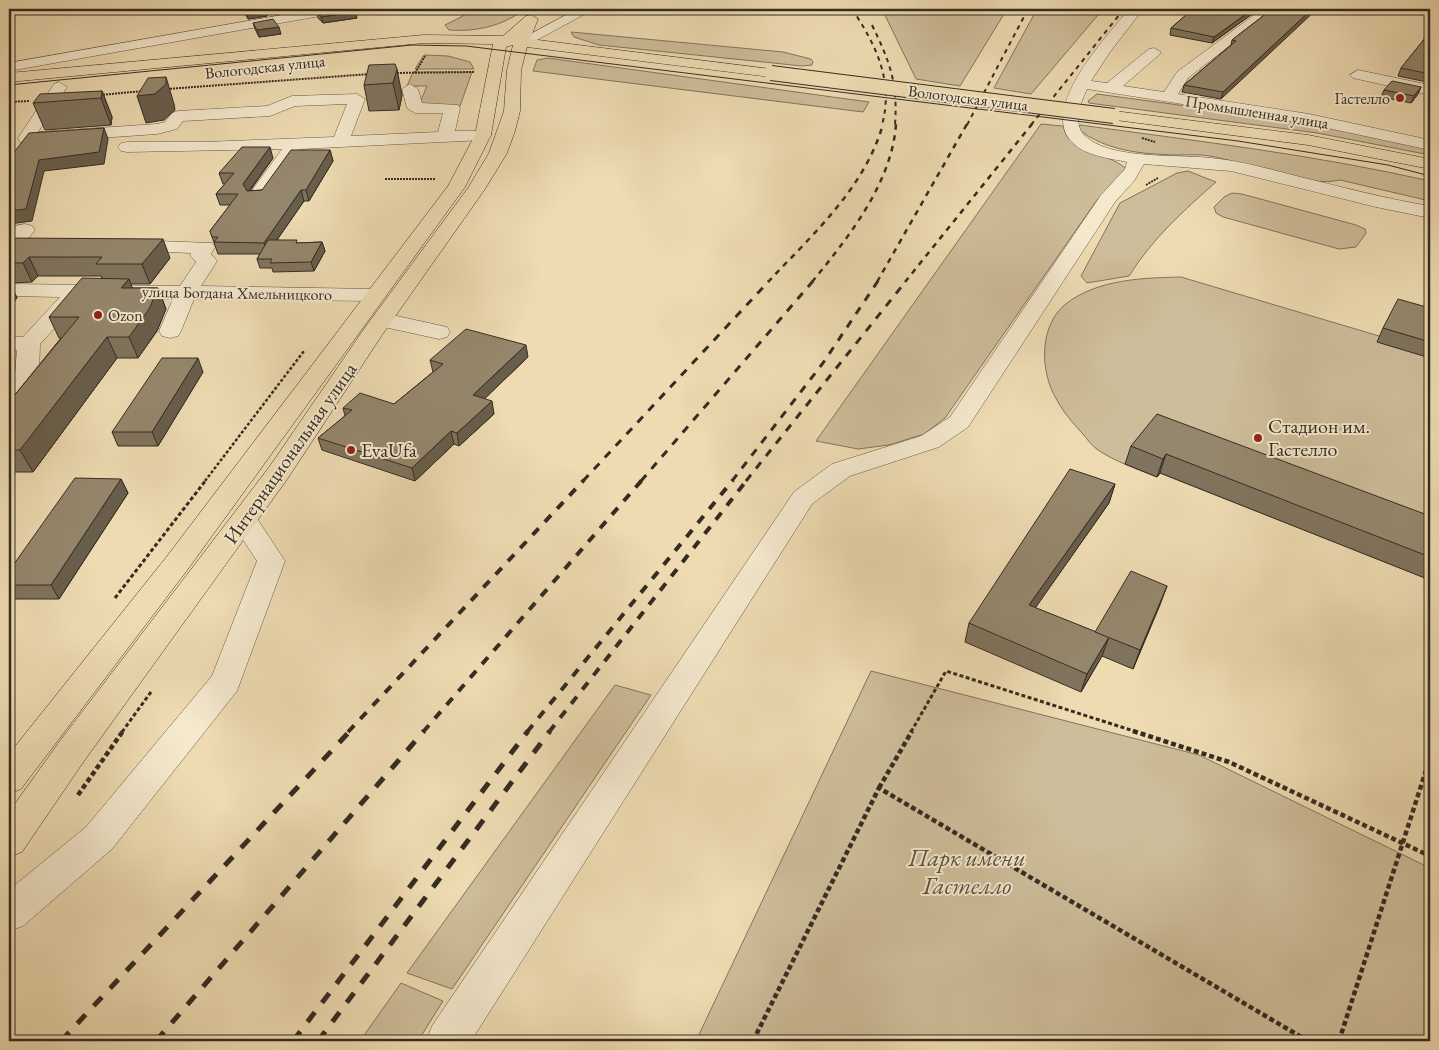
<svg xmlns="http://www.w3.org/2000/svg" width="1439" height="1050" font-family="'EB Garamond',serif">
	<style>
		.green { fill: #cebd9a; stroke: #81745e }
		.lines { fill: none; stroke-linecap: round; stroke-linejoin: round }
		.minor-casing { stroke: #625846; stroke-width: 1 }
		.major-casing { stroke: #342c22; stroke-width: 1 }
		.path-far3 { stroke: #342c22; stroke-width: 2; stroke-dasharray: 2 1; stroke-linecap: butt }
		.path-far2 { stroke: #342c22; stroke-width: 2.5; stroke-dasharray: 3 2; stroke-linecap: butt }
		.path-far1 { stroke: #342c22; stroke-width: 3; stroke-dasharray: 4 2.5; stroke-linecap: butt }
		.path { stroke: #342c22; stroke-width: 4.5; stroke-dasharray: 5 3; stroke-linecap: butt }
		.minor { fill: #f4e8cd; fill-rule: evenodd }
		.major { fill: #eedbb2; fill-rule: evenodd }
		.tram { stroke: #342c22; stroke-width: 1 }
		.rail-far4 { stroke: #342c22; stroke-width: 2; stroke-dasharray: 4.5 4.5; stroke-linecap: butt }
		.rail-far3 { stroke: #342c22; stroke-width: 2.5; stroke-dasharray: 5.5 5.5; stroke-linecap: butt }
		.rail-far2 { stroke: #342c22; stroke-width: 3; stroke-dasharray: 8 8; stroke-linecap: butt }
		.rail-far1 { stroke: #342c22; stroke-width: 4; stroke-dasharray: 9 9; stroke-linecap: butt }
		.rail { stroke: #342c22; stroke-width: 5; stroke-dasharray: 12 12; stroke-linecap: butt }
		.major-bridge-casing { stroke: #342c22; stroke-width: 16; stroke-linecap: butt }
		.major-bridge { stroke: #eedbb2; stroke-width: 14 }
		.wall { fill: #80745e; stroke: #342c22 }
		.shaded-wall { fill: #685e4c; stroke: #342c22 }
		.building { fill: #95876d; stroke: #342c22 }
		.poi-dot { fill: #8f2418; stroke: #f4e8cd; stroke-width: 2 }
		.labels { text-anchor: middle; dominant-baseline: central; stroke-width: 4; stroke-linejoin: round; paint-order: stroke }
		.far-street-label { font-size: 16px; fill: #342c22; stroke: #f4e8cd }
		.far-poi-label { font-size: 16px; fill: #342c22; stroke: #f4e8cd; text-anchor: end }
		.poi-label { font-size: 20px; fill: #342c22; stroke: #f4e8cd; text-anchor: start }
		.street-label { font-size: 20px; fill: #342c22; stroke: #f4e8cd }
		.near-park-label { font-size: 24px; font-style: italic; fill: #5a5040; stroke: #f4e8cd }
	</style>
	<rect width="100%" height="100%" fill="#eedbb2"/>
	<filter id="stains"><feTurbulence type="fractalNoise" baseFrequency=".004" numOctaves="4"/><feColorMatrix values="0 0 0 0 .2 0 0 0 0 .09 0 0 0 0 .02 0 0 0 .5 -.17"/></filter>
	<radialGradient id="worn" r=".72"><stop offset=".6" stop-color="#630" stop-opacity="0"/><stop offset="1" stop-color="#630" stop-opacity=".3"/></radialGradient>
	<!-- green -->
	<g class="green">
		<path d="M466,9h59c-22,17 -49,23 -76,21l-4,-5 18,-9z"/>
		<path d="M882,9h125l-47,77 -44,-7z"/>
		<path d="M1037,9h66l-72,85 -37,-6z"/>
		<path d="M571,32l212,20 28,7 2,3 -1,3 -10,1 -203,-21 -25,-8z"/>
		<path d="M424,55l24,1 22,6 4,7h-59z"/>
		<path d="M548,58l321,44 -6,10 -330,-41 4,-11z"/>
		<path d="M413,72h59l-12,34 -42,1 9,-21h-20z"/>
		<path d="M1097,94l201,27 132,28v6l-113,-22 -228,-30 -1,-2z"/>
		<path d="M1041,124l22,2c2,5 3,11 7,14 16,14 40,15 57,29l-30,31 -152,218 -21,16 -35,11 -31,4 -42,-8z"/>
		<path d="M1080,125c118,16 235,30 350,56v20l-90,-21c-34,8 -94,-18 -130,-24 -11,-2 -23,-1 -34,-1 -35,-1 -70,-4 -98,-26z"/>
		<path d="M1188,171l28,11c-34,30 -63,56 -87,94l-42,7 -6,-7 39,-73 57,-30z"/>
		<path d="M1232,193l10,1 114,31 9,4 1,4 -10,14 -17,2 -116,-32 -7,-4 -2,-6 10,-10z"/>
		<path d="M1181,277l198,59 51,-13v257l-270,-107 -3,4c-20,-8 -41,-15 -59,-27 -6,-4 -11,-11 -16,-17 -9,-10 -19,-21 -25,-33 -18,-29 -18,-76 10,-97 32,-24 76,-25 114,-26z"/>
		<path d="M871,671l328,84 231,113v173h-734z"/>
		<path d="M615,685l36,10 -199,294 -45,-16z"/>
		<path d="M401,983l42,18 -25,40h-58z"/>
	</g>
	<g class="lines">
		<!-- minor casing -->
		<g class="minor-casing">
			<g id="minor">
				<path d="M316,9h28l-7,4 -328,58v-8z"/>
				<path d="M577,9h17l-68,37h-10l-2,-3z"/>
				<path d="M1129,9h14l-33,43 -19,29 16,2 42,-34 5,-1 7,4 -2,3 -36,31 41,6 13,-20 85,-63h14l-88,69 -10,16 131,20 121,26v10l-121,-26 -222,-35c-6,13 -15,35 -2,47 23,22 83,19 114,21 36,2 70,12 105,21 42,10 83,21 126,28v12l-54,-11 -145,-36 -87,-7 -10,17 -19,21 -147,225 -29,20 -89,29 -38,28 -341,537h-45l6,-15 362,-534 38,-28 89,-28 29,-19 151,-222 24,-26 2,-7c-18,-4 -41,-6 -54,-19 -36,-33 35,-108 56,-134z"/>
				<path d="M1358,70l72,15v10l-77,-17 -3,-3z"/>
				<path d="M59,82l8,5 -29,45 119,-8 8,-2 7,-9 6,-2 89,-5 25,-10 65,-2 8,5 -14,37 87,-4 5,-19h-28l-8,-5 -5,-19 8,-5 8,5 4,14 36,2 2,3 -5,23h34l2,4 -2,4 -6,1 -183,9 -36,51h-14l-2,-4 34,-47 -155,3 -6,-1 -3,-4 3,-4 6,-1h77l130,-5 13,-33 -52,2 -25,10 -87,5 -6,8 -20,5 -131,9 -6,-1 -2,-4 36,-54z"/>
				<path d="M25,224l7,2 3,4 -7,9 20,2 3,4 -3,4 -39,1v-23z"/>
				<path d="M129,240l83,3 3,4 -4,7 6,7 -16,25 173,3 7,2 4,4 -4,4 -7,2 -180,-2 -13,32 -3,5 -8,2 -8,-2 -3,-5 14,-32 -90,-2 -43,47 -1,30 -22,30 -8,2v-23l6,-9 2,-24 -8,1v-14h14l37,-40 -51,-1v-12l171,2 16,-24 -6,-7 1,-2 -69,-3 -3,-4 3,-4z"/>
				<path d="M383,313l64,14 3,5 -3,5 -8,2 -64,-14 -3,-5 3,-5z"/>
				<path d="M244,511l10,3 31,47 -48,130 -125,158 -89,77 -14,5v-41l77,-63 126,-151 45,-115 -27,-41 4,-6z"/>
			</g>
		</g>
		<!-- major casing -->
		<g class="major-casing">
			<g id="major">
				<path d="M531,15l7,4 -8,20 241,30 7,4 -7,4 -244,-30 -6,23 -1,41 -5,20 -8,22 -22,36 -103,146 -94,143 -204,283 -62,91 -13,5v-45l51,-71 210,-275 94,-137 104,-141 21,-35 15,-42 3,-41 6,-25 -7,2 -15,88 -26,52 -277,382 -167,220 -12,5v-40l159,-199 280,-369 27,-51 18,-91 -69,-1 -415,39v-9l415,-38 79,1 23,-20z"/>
				<path d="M1114,111l194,24 122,24v10l-122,-24 -200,-26 -2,-3z"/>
			</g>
		</g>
		<!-- path-far3 -->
		<g class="path-far3">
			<path d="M394,73l81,-1"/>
			<path d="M415,73l10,-17"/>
			<path d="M167,89l203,-15"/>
			<path d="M100,95l43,-4"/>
			<path d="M9,102l20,-1"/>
			<path d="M1142,138l13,4"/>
			<path d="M385,179h51"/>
			<path d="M1146,185l12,-7"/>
		</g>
		<!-- path-far2 -->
		<path class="path-far2" d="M205,481l99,-130"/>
		<!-- path-far1 -->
		<g class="path-far1">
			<path d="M115,598l91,-118"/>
			<path d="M122,732l29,-40"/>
			<path d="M911,732l35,-61 191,61"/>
		</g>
		<!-- path -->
		<g class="path">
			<path d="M1133,731l96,31 201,94"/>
			<path d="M879,788l33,-57"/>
			<path d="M78,795l45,-64"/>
			<path d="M753,1041l126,-253 429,253"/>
			<path d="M1339,1041l91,-283"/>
		</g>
		<!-- minor -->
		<use href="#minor" class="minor"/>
		<!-- major -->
		<use href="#major" class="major"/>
		<!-- tram -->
		<path class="tram" d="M9,85l403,-40 54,1 772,95 150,24 42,11"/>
		<!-- rail-far4 -->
		<g class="rail-far4">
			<path d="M852,9c24,36 42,72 30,116"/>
			<path d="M872,25c18,37 26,58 23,100"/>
			<path d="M967,125l61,-116"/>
			<path d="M1031,125l93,-116"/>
		</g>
		<!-- rail-far3 -->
		<g class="rail-far3">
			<path d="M768,282c44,-47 97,-94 115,-158"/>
			<path d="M812,282c36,-44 80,-99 84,-158"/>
			<path d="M877,282l90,-158"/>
			<path d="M905,282l127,-158"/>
		</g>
		<!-- rail-far2 -->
		<g class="rail-far2">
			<path d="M583,481l186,-200"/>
			<path d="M641,481l172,-200"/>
			<path d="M732,481l91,-118 55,-82"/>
			<path d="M746,481l160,-200"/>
		</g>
		<!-- rail-far1 -->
		<g class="rail-far1">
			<path d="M348,732l236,-252"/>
			<path d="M423,732l219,-252"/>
			<path d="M527,732l206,-252"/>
			<path d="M549,732l198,-252"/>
		</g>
		<!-- rail -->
		<g class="rail">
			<path d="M61,1041l289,-310"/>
			<path d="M156,1041l268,-310"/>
			<path d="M293,1041l235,-310"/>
			<path d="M318,1041l232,-310"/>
		</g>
		<!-- major-bridge casing -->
		<g class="major-bridge-casing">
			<path id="major-bridge" d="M771,73l343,43"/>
		</g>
		<!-- major-bridge -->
		<use href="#major-bridge" class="major-bridge"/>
	</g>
	<!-- wall -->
	<g class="wall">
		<path d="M243,9h22l2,7 -19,3z"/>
		<path d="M1193,9h66l-47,34 -42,-8 1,-7z"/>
		<path d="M1272,9l-51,90 -39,-7 2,-7 47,-40 1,-5z"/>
		<path d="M317,12h38l2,6 -34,5 -5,-5z"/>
		<path d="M253,23l28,11 -22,3 -4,-8z"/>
		<path d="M1430,32v45l-3,5 -29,-6 3,-8z"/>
		<path d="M395,64l7,31 -3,15 -30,1 -5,-26z"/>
		<path d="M1421,87l-3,7 -7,9 -30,-6 3,-7z"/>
		<path d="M102,91l10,26 -1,8 -66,5 -12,-27z"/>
		<path d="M330,150l3,11 -24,40h-5l-27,39 21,3 24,-1 3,9 -11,20 -41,1 -1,-4h-12l-3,-9 3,-5h-42l-8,-23 20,-26h-10l-4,-11 9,-10h-2l-4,-11 54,-15 -23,33 12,-1z"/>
		<path d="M9,238l161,20 -20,26h-20l2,4h26l8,21 -9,22 -19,27h-21l-84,114h-24v-70l52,-64h-2l-10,-21 53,-38 -1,-3h-63l-6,6 -22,1 7,15 -8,9z"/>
		<path d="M1430,308v50l-53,-16 6,-14z"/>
		<path d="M528,357l-44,42 10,15 -35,32 -5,-2 -39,37 -93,-31 -4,-12 27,-22 -2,-8 51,-4 39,-32 -3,-12z"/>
		<path d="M203,372l-45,74h-40l-6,-14z"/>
		<path d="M1131,446l299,70v64l-270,-107 -3,4 -32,-13z"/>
		<path d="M121,479l7,14 -69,106h-50v-28z"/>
		<path d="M1115,484l-6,19 -74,105 60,24 72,-46 -34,83 -31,-13 -21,36 -116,-50 4,-19z"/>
	</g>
	<!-- shaded-wall -->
	<g class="shaded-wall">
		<path d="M265,9l2,7 -19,3 -1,-7z"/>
		<path d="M1253,9h6l-47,34 2,-6z"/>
		<path d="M1312,9h5l-96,90 2,-7z"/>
		<path d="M355,12l2,6 -34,5 -2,-6z"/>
		<path d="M279,27l2,7 -22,3 -2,-7z"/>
		<path d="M397,69l5,26 -3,15 -6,-27z"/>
		<path d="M166,77l8,27 1,6 -11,10 -18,3 -9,-27z"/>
		<path d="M1421,87l-3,7 -7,9 3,-7z"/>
		<path d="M102,91l10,26 -1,8 -10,-27z"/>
		<path d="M104,128l4,11 -4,25 -60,7 -12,50 -23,3v-13l30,-51z"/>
		<path d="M270,147l3,11 -27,37 -3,-11z"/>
		<path d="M330,150l3,11 -24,40 -3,-11z"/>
		<path d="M301,190l3,11 -37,53 -3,-11z"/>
		<path d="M163,239l7,19 -20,26 -8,-20z"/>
		<path d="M322,242l3,9 -11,20 -3,-9z"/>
		<path d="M29,257l9,19 -6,6 -9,-19z"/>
		<path d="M129,279l8,21 -16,-12z"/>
		<path d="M9,280l8,18 -8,9z"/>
		<path d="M158,288l8,21 -9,22 -19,27 -9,-21z"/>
		<path d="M107,337l10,21 -84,114 -13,-22z"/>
		<path d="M526,345l2,12 -53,51 -2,-13z"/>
		<path d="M198,358l5,14 -45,74 -6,-14z"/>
		<path d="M492,401l2,13 -35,32 -2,-13z"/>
		<path d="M451,431l3,13 -39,37 -3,-13z"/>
		<path d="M1166,454l-6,19 -3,4 6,-18z"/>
		<path d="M121,479l7,14 -69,106 -8,-14z"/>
		<path d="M1115,484l-6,19 -85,121 5,-19z"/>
		<path d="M1167,586l-7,19 -27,64 7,-19z"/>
		<path d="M1109,637l-7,19 -21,36 6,-18z"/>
	</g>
	<!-- building -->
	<g class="building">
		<path d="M245,9h20l-18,3z"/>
		<path d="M337,9h15l3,3 -34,5 -4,-5z"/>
		<path d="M1193,9h60l-39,28 -43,-9z"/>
		<path d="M1272,9h40l-89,83 -39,-7 52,-44 -4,-1z"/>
		<path d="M273,19l6,8 -22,3 -4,-7z"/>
		<path d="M1430,32v42l-29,-6z"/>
		<path d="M395,64l2,5 -4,14 -29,2 5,-20z"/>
		<path d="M166,77v7l-11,10 -18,2 11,-18z"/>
		<path d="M1392,81l29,6 -7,9 -30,-6z"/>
		<path d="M102,91l-1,7 -68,5 7,-9z"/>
		<path d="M104,128l-5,24 -60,8 -13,49 -17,2v-59l6,-1 14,-18z"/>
		<path d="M242,147h28l-27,37 4,7 15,-1 29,-40h39l-24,40h-5l-37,53 -50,-1 4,-5h-6l-2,-6 28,-37h-22l18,-21h-15z"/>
		<path d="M9,238l154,1 -21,25h-46l6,-7h-73l-6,6h-14z"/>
		<path d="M268,240h29l-1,3 26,-1 -11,20 -41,1 2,-4h-15z"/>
		<path d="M82,278l47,1 -8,9h37l-9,21 -20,28h-22l-87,113h-11v-48l70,-85h-30z"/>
		<path d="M1398,299l32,9v34l-47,-14z"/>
		<path d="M466,329l60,16 -53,50 19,6 -35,32 -6,-2 -39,37 -94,-30 34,-28 -9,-2 17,-15 34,11 49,-40 -13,-4z"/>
		<path d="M162,358h36l-46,74h-40z"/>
		<path d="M1157,414l273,102v41l-264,-103 -3,5 -32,-13z"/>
		<path d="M1070,469l45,15 -86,121 80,32 -22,37 -118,-51z"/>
		<path d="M75,478l46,1 -70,106h-42v-14z"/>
		<path d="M1131,571l36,15 -27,64 -45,-18z"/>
	</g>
	<!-- markers -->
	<g class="poi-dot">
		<circle cx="1400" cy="98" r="5"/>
		<circle cx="98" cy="315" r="5"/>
		<circle cx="1258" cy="438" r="5"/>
		<circle cx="351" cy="450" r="5"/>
	</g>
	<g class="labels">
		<!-- far-street labels -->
		<g class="far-street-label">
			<text transform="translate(265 67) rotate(-6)">Вологодская улица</text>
			<text transform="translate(968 98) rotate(7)">Вологодская улица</text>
			<text transform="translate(1257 112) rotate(9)">Промышленная улица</text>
			<text transform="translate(237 293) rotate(1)">улица Богдана Хмельницкого</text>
		</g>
		<!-- far-poi labels -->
		<g class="far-poi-label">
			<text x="1390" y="98">Гастелло</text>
			<text x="108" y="315" text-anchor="start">Ozon</text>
		</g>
		<!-- poi labels -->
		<g class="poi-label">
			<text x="1268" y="426">Стадион им.<tspan x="1268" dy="23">Гастелло</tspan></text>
			<text x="361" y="450">EvaUfa</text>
		</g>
		<!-- street labels -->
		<g class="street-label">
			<text transform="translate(290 453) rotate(-55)">Интернациональная улица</text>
		</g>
		<!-- near-park labels -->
		<g class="near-park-label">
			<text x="967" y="857">Парк имени<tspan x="967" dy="28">Гастелло</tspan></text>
		</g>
	</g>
	<!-- margin -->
	<rect width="1439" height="1050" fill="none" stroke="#eedbb2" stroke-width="30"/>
	<rect x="10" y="10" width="1419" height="1030" fill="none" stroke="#342c22" stroke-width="2.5"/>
	<rect x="15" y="15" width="1409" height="1020" fill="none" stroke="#342c22"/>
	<rect width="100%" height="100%" filter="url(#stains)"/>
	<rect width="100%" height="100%" fill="url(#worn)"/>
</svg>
